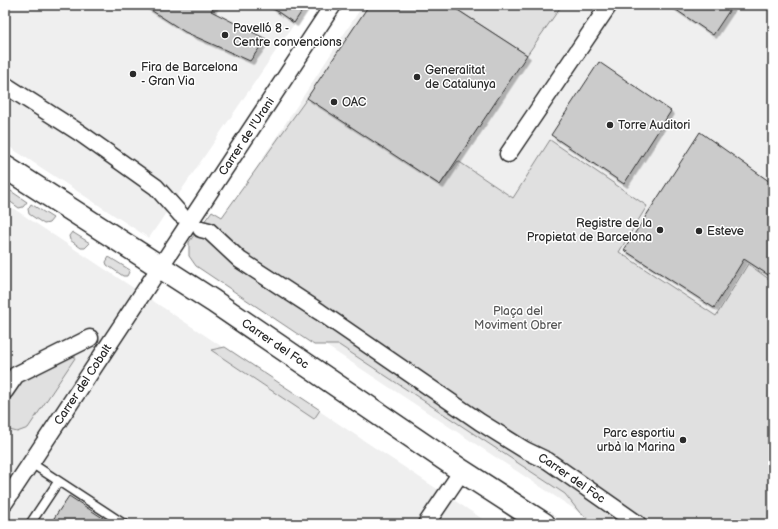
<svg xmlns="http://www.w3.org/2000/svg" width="778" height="529" font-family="'Balsamiq Sans',sans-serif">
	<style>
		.built { fill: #efefef }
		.green { fill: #e0e0e0; stroke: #868686 }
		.building { fill: #cbcbcb; stroke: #2b2b2b; filter: url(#shadow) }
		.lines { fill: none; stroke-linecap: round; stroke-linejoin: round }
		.lane-casing { stroke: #2b2b2b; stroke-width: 11 }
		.street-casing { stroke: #2b2b2b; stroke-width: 19 }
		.secondary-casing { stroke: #2b2b2b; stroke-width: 25 }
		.lane { stroke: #fff; stroke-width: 8 }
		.street { stroke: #fff; stroke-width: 16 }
		.secondary { stroke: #fff; stroke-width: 22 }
		.poi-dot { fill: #2b2b2b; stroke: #fff; stroke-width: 1.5 }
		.labels { text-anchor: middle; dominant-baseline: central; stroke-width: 3; stroke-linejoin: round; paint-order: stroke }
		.poi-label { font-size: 12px; fill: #2b2b2b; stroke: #fff; text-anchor: start }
		.street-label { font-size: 12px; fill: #2b2b2b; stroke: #fff }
		.park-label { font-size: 12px; fill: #585858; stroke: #fff }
	</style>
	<defs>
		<filter id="shadow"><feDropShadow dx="3.5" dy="3.5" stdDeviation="0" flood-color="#0004"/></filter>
	</defs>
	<rect width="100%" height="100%" fill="#fff"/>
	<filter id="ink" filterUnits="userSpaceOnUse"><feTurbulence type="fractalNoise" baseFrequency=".025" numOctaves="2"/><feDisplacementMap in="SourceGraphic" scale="8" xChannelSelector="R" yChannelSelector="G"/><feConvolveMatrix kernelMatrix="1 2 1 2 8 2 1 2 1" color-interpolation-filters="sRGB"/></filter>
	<g filter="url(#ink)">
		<!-- built -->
		<g class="built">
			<path d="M5,5h302l-158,233 -144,-94z"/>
			<path d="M363,5h410v519h-176l-401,-264z"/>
			<path d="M5,203l485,321h-485z"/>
		</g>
		<!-- green -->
		<g class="green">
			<path d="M450,5h112l-35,50z"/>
			<path d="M308,97l132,88 18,-24 55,37 37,-58 97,66 -28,46 97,64 32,-52 25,18v242h-176l-17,-11 -15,-19 -226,-149h-25l-118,-79 -7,-10v-14l23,-31 10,6z"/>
			<path d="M5,187l22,15 -4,5 -4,1 -14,-10z"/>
			<path d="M31,204l22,14 -4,5 -5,1 -15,-10 -1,-5z"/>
			<path d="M72,232l18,11 -5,5h-4l-11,-8 -1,-4z"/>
			<path d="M109,257l21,13 -3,6h-4l-16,-11 -1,-3z"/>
			<path d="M225,347l95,63 -6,9 -103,-69z"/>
			<path d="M75,354v4l-47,70 -11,4 -11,-3 -1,-29 12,-18z"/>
		</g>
		<!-- building -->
		<g class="building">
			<path d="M143,5h72l-4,6 55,28 -16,22 -65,-29z"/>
			<path d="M268,5h38l-12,18z"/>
			<path d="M369,5h81l77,50 -87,130 -133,-87z"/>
			<path d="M669,5h64l-20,30z"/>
			<path d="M599,62l72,49 -47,73 -73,-49z"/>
			<path d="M700,132l73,52v94l-29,-19 -30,49 -90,-58z"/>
			<path d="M69,496l43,28h-62z"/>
		</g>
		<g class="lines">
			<!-- lane casing -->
			<g class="lane-casing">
				<g id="lane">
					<path d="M31,463l93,61"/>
					<path d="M30,524l28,-42"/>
				</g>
			</g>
			<!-- street casing -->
			<g class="street-casing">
				<g id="street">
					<path d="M5,85l75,48 76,54 25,28"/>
					<path d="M508,154l101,-149"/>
					<path id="s1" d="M201,229l8,2 31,29 80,52 160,110 45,28 23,11 90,63"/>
					<path d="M5,391l11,-16 74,-37"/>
					<path id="s2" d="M5,502l328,-497"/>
					<path d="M426,524l36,-53"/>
				</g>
			</g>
			<!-- secondary casing -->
			<g class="secondary-casing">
				<g id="secondary">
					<path id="s3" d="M5,167l208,134 249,170 82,53"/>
				</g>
			</g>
			<!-- lane -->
			<use href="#lane" class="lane"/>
			<!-- street -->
			<use href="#street" class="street"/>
			<!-- secondary -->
			<use href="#secondary" class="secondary"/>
		</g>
	</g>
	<!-- markers -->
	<g class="poi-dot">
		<circle cx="225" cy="35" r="4"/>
		<circle cx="133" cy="74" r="4"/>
		<circle cx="417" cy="77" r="4"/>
		<circle cx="334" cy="102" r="4"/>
		<circle cx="610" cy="125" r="4"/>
		<circle cx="660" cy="230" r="4"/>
		<circle cx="699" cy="231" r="4"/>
		<circle cx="683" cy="440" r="4"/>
	</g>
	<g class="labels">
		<!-- poi labels -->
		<g class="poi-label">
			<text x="233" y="28">Pavelló 8 -<tspan x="233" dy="14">Centre convencions</tspan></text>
			<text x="141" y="67">Fira de Barcelona<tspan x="141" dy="14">- Gran Via</tspan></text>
			<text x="425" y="70">Generalitat<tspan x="425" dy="14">de Catalunya</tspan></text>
			<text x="342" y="102">OAC</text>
			<text x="618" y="125">Torre Auditori</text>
			<text x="652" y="223" text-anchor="end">Registre de la<tspan x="652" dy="14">Propietat de Barcelona</tspan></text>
			<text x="707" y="231">Esteve</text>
			<text x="675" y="433" text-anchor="end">Parc esportiu<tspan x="675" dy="14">urbà la Marina</tspan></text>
		</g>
		<!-- street labels -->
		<g class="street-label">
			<text stroke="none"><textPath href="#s2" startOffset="438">Carrer de l'Urani</textPath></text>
			<text stroke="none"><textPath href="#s3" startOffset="323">Carrer del Foc</textPath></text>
			<text stroke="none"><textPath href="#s2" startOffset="141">Carrer del Cobalt</textPath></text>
			<text stroke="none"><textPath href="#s1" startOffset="448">Carrer del Foc</textPath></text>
		</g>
		<!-- park labels -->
		<g class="park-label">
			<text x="518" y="311">Plaça del<tspan x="518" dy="14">Moviment Obrer</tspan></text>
		</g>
	</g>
	<!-- margin -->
	<rect width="778" height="529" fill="none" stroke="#fff" stroke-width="20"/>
	<rect x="10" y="10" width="758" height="509" fill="none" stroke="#2b2b2b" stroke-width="1.5" filter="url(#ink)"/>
</svg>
